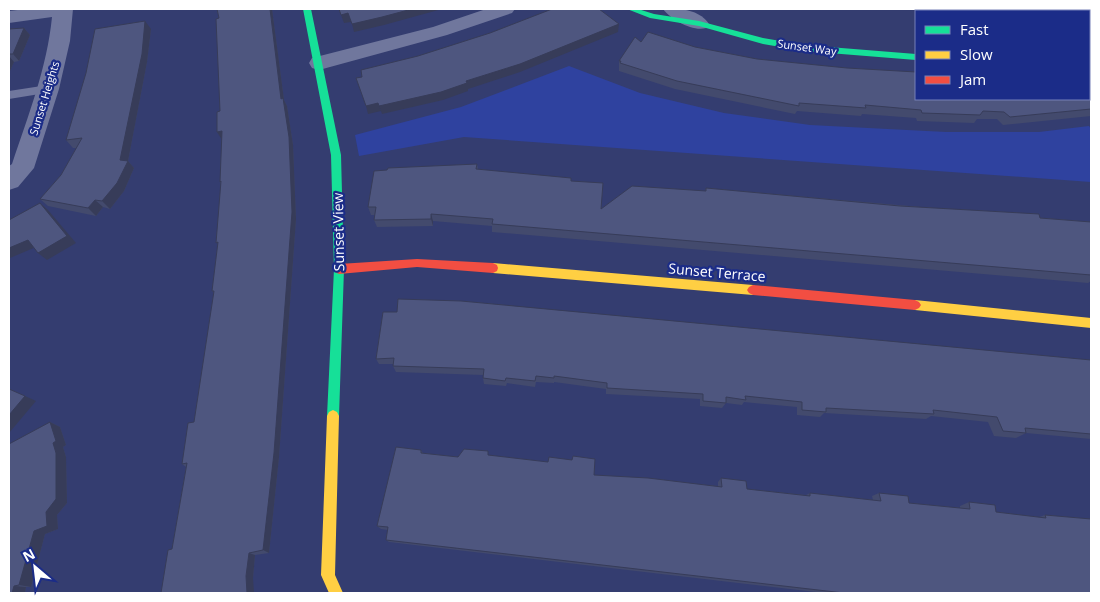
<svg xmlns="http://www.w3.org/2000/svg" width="1100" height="602" font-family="'Open Sans',sans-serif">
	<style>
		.green { fill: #2f429f }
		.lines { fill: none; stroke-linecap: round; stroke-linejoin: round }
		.lane { fill: #70779d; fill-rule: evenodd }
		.street { fill: #70779d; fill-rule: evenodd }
		.fast { fill: #16e098; fill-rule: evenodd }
		.slow { fill: #ffcf43; fill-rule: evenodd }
		.jam { fill: #f24e42; fill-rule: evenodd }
		.wall { fill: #434a6d }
		.shaded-wall { fill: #373c59 }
		.building { fill: #4e567f; stroke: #373c59 }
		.labels { text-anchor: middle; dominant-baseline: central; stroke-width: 4.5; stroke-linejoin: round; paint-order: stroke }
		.far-street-label { font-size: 11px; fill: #fff; stroke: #1b2c88 }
		.street-label { font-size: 14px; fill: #fff; stroke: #1b2c88 }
	</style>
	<rect width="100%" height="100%" fill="#343d70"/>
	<!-- green -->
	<path class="green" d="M569,66l71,27 84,20 86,12 136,7h93l50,-6 2,3v53l-627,-45 -105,19 -4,-21 106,-28z"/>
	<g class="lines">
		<!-- lane -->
		<path class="lane" d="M48,85l6,4 -2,3 -43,7v-8z"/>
		<!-- street -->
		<g class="street">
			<path d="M26,9h47l-3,32 -11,48 -25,79 -16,19 -9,3v-24l3,-2c16,-48 35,-96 40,-147l-43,6v-12z"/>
			<path d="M486,9h29l-3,4 -65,22 -128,35 -7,-2 -3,-5 3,-5 121,-31z"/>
			<path d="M663,9c16,-1 36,0 46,15l-3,4c-13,4 -35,-8 -43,-19z"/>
			<path d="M1058,9h21l2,2h-21z"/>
			<rect x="1089" y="18" width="2" height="13"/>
		</g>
		<!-- fast -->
		<g class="fast">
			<path d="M303,9h8l30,146 3,114 -5,147 -2,4 -4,2 -4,-2 -2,-4 7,-147 -3,-114z"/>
			<path d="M627,9h11l16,5 45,7 64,17 41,7 112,9v6l-112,-9 -41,-7 -64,-18 -49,-8z"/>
		</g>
		<!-- slow -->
		<g class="slow">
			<path d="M493,263l260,22 4,2 2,3 -2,3 -4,2 -260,-22 -4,-2 -1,-3 1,-3z"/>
			<path d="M915,300l176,18v10l-176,-18 -4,-2 -2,-3 2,-3z"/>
			<path d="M333,410l4,2 2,4 -4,159 8,18h-14l-8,-18 6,-159 2,-4z"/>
		</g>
		<!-- jam -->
		<g class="jam">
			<path d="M417,259l76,4 4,2 1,3 -1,3 -4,2 -76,-6 -78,7 -4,-2 -1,-3 1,-3 4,-2z"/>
			<path d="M753,285l162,15 4,2 2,3 -2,3 -4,2 -162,-15 -4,-2 -2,-3 2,-3z"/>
		</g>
	</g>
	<!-- wall -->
	<g class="wall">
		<path d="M217,9h55l12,91 3,6 6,39 3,74 -17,238 -10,96 -14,2 -2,23 -81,-29 14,-82 -4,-3 12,-42 20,-129 -2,-2 6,-46 3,-61 -1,-2 2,-43 -2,-28 -1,-93z"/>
		<path d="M978,9h71l3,2h-71z"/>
		<path d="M24,28l6,7 -11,26 -5,1 -5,11v-44z"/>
		<path d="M151,29l-4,33 -19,99 6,7 -10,23 -14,18 -7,-2 -7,9 -48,-10 -8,-7 21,-24 16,-27h-4l-7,-8z"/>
		<path d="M641,42l54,5 62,12 332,40 2,-46v63l-88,9 -6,-6h-20l-3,4 -28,-1 -29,-1 -1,-3 -54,-4 -1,2 -64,-5 -2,3 -120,-25 -56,-18v-10z"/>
		<path d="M477,164l1,5 93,12 30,28 104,-18 1,-3 385,34v59l-3,2 -596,-51v-6l-59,-5v5l-56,1 -3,-7 1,-5h-4l-3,-8z"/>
		<path d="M383,312l708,48v79l-65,-6 -10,5 -22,-2 -6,-14 -57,-6 -5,3 -102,-6 -4,4 -23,-2v-8l-53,-5 -2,3 -16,-2 -4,5 -22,-2v-7l-94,-5v-5l-52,-7v1l-18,-1 -1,5 -28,-4 -1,3 -22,-2 -1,-6v-3l-87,-3 -3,-6v-2h-14l-3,-5z"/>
		<path d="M50,422l10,5 6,18 -3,2 3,10 1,46 -10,12 1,14 -13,5 -14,53h-5l-1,6h-16z"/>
		<path d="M421,450l2,3 35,4 31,-1 105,19 124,11v-4l3,-4 26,11 59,6 4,-2 63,7 -1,-4 7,-3 30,10 51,5v-2l9,-4 27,10 43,5 6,-2 46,4v74h-267l-435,-51 -3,-2 2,-10 -7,-1 -4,-3z"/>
	</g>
	<!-- shaded-wall -->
	<g class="shaded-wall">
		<path d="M270,9h2l12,91 3,6 6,39 3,74 -17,238 -10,96 -6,-3 18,-451z"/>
		<path d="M412,9h30l-58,16 -30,7 -2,-8z"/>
		<path d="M348,13l3,9 -7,1 -3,-8z"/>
		<path d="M145,21l6,8 -4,33 -19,99 6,7 -10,23 -14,18 -8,-8z"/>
		<path d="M619,24l-1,8 -98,40 -52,17v2l-25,9 -61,14 -3,-8 87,-25z"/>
		<path d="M24,28l6,7 -11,26 -6,-7z"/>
		<path d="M9,56l5,6 -5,11z"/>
		<path d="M378,103l3,8 -13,3 -2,-8z"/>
		<path d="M222,131v9l-5,-8z"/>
		<path d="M95,200l8,7 -7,9 -8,-8z"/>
		<path d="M40,203l8,7 28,33 -29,17 -9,-7z"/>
		<path d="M431,214l2,7v5l-2,-7z"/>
		<path d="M28,240l8,7 -26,11 -1,21v-31z"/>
		<path d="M25,396l11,5 -27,32v-18z"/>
		<path d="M50,422l10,5 6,18 -3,2 3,10 1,46 -10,12 1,14 -13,5 -14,53 -12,-2 15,-54 12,-19 7,-69z"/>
		<path d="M249,553l6,2 -2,23 1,15h-7l-1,-17z"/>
		<path d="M14,586l12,1 -1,6h-13z"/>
	</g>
	<!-- building -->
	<g class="building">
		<path d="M217,9h53l11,90 2,-1 6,39 3,75 -18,241 -11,97 -14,3 -3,23 1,17h-86l7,-43 4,-1 15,-86 -5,1 6,-41 6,-1 20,-131h-2l6,-49 -2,1 5,-62 -1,1 2,-51 -5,1v-20l3,-1 -4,-92 3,-1z"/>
		<path d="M339,9h73l-30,8 -30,7 -4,-11 -7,2z"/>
		<path d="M552,9h47l20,15 -99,40 -54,17 1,2 -26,9 -62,14 -1,-3 -12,3 -10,-28 6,-1 -1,-7 57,-14 72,-23z"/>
		<path d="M992,9h57l3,2h-57z"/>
		<path d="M145,21l-3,33 -22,106 8,1 -11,22 -15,18 -7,-1 -7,8 -48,-9 21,-24 21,-37 -16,2 20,-67 9,-44z"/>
		<path d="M24,28l-11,26h-4v-25z"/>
		<path d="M648,32l47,15 62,12 90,9 69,4v27h173v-45l2,-1v56l-81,8 -6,-5 -21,-1 -3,4 -28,-1 -30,-1 -1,-3 -56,-5 1,3 -67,-5v3l-122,-25 -57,-18 1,-2h-2l16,-24 6,5z"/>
		<path d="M477,164l-1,5 95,9v3l32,2 -2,26 31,-23 74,5v-3l194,18 139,8 1,4 51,4v53l-599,-51 1,-5 -62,-5v5l-57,1 2,-13h-8l6,-36 13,-1 1,-2z"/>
		<path d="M40,203l27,33 -29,17 -10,-13 -19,8v-28z"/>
		<path d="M398,299l63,2 630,59v74l-66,-6 1,5 -23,-2 -6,-14 -64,-7 1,4 -108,-6v4l-24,-2v-8l-57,-6 1,4 -20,-3v6l-23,-2v-7l-96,-6v-5l-53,-7v2l-18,-2 -1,5 -29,-3 -1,3 -22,-3 1,-9 -91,-3 1,-8 -18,1 7,-47h14z"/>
		<path d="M9,389l16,7 -16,19z"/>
		<path d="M50,422l6,19 -3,2 3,10v46l-10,13 1,14 -13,5 -15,54 -5,1 -2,7h-3v-149z"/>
		<path d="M396,447l25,3v3l37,4 6,-8 24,2v4l60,7 1,-5 23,3 1,-4 22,3 -1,16 54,3 74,9 -1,-9 25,3 1,8 63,7v-3l71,8 -2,-8 29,3 1,7 61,6 -1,-7 26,3 1,7 50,6 -1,-3 46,4v74h-247l-458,-53 2,-13 -11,-1z"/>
	</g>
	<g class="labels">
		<!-- far-street labels -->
		<g class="far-street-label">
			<text transform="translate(807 47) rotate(8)">Sunset Way</text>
			<text transform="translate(44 98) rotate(-73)">Sunset Heights</text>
		</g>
		<!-- street labels -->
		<g class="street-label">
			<text transform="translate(338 232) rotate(-91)">Sunset View</text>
			<text transform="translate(717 272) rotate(5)">Sunset Terrace</text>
		</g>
	</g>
	<!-- border -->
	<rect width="1100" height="602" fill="none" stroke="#ffffff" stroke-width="20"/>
	<!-- legend -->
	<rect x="915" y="10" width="175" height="90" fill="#1b2c88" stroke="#7680b8"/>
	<rect x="925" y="26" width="25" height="8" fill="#16e098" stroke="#7680b8"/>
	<text x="960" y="35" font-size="15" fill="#ffffff">Fast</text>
	<rect x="925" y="51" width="25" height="8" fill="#ffcf43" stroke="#7680b8"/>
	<text x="960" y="60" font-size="15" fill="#ffffff">Slow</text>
	<rect x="925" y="76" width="25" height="8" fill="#f24e42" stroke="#7680b8"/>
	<text x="960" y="85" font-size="15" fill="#ffffff">Jam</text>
	<!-- north arrow -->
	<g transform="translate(35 567) rotate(332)" stroke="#1b2c88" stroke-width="4" paint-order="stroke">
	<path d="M0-4L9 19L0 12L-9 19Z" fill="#ffffff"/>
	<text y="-8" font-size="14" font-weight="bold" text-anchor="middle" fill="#ffffff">N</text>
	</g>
</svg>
